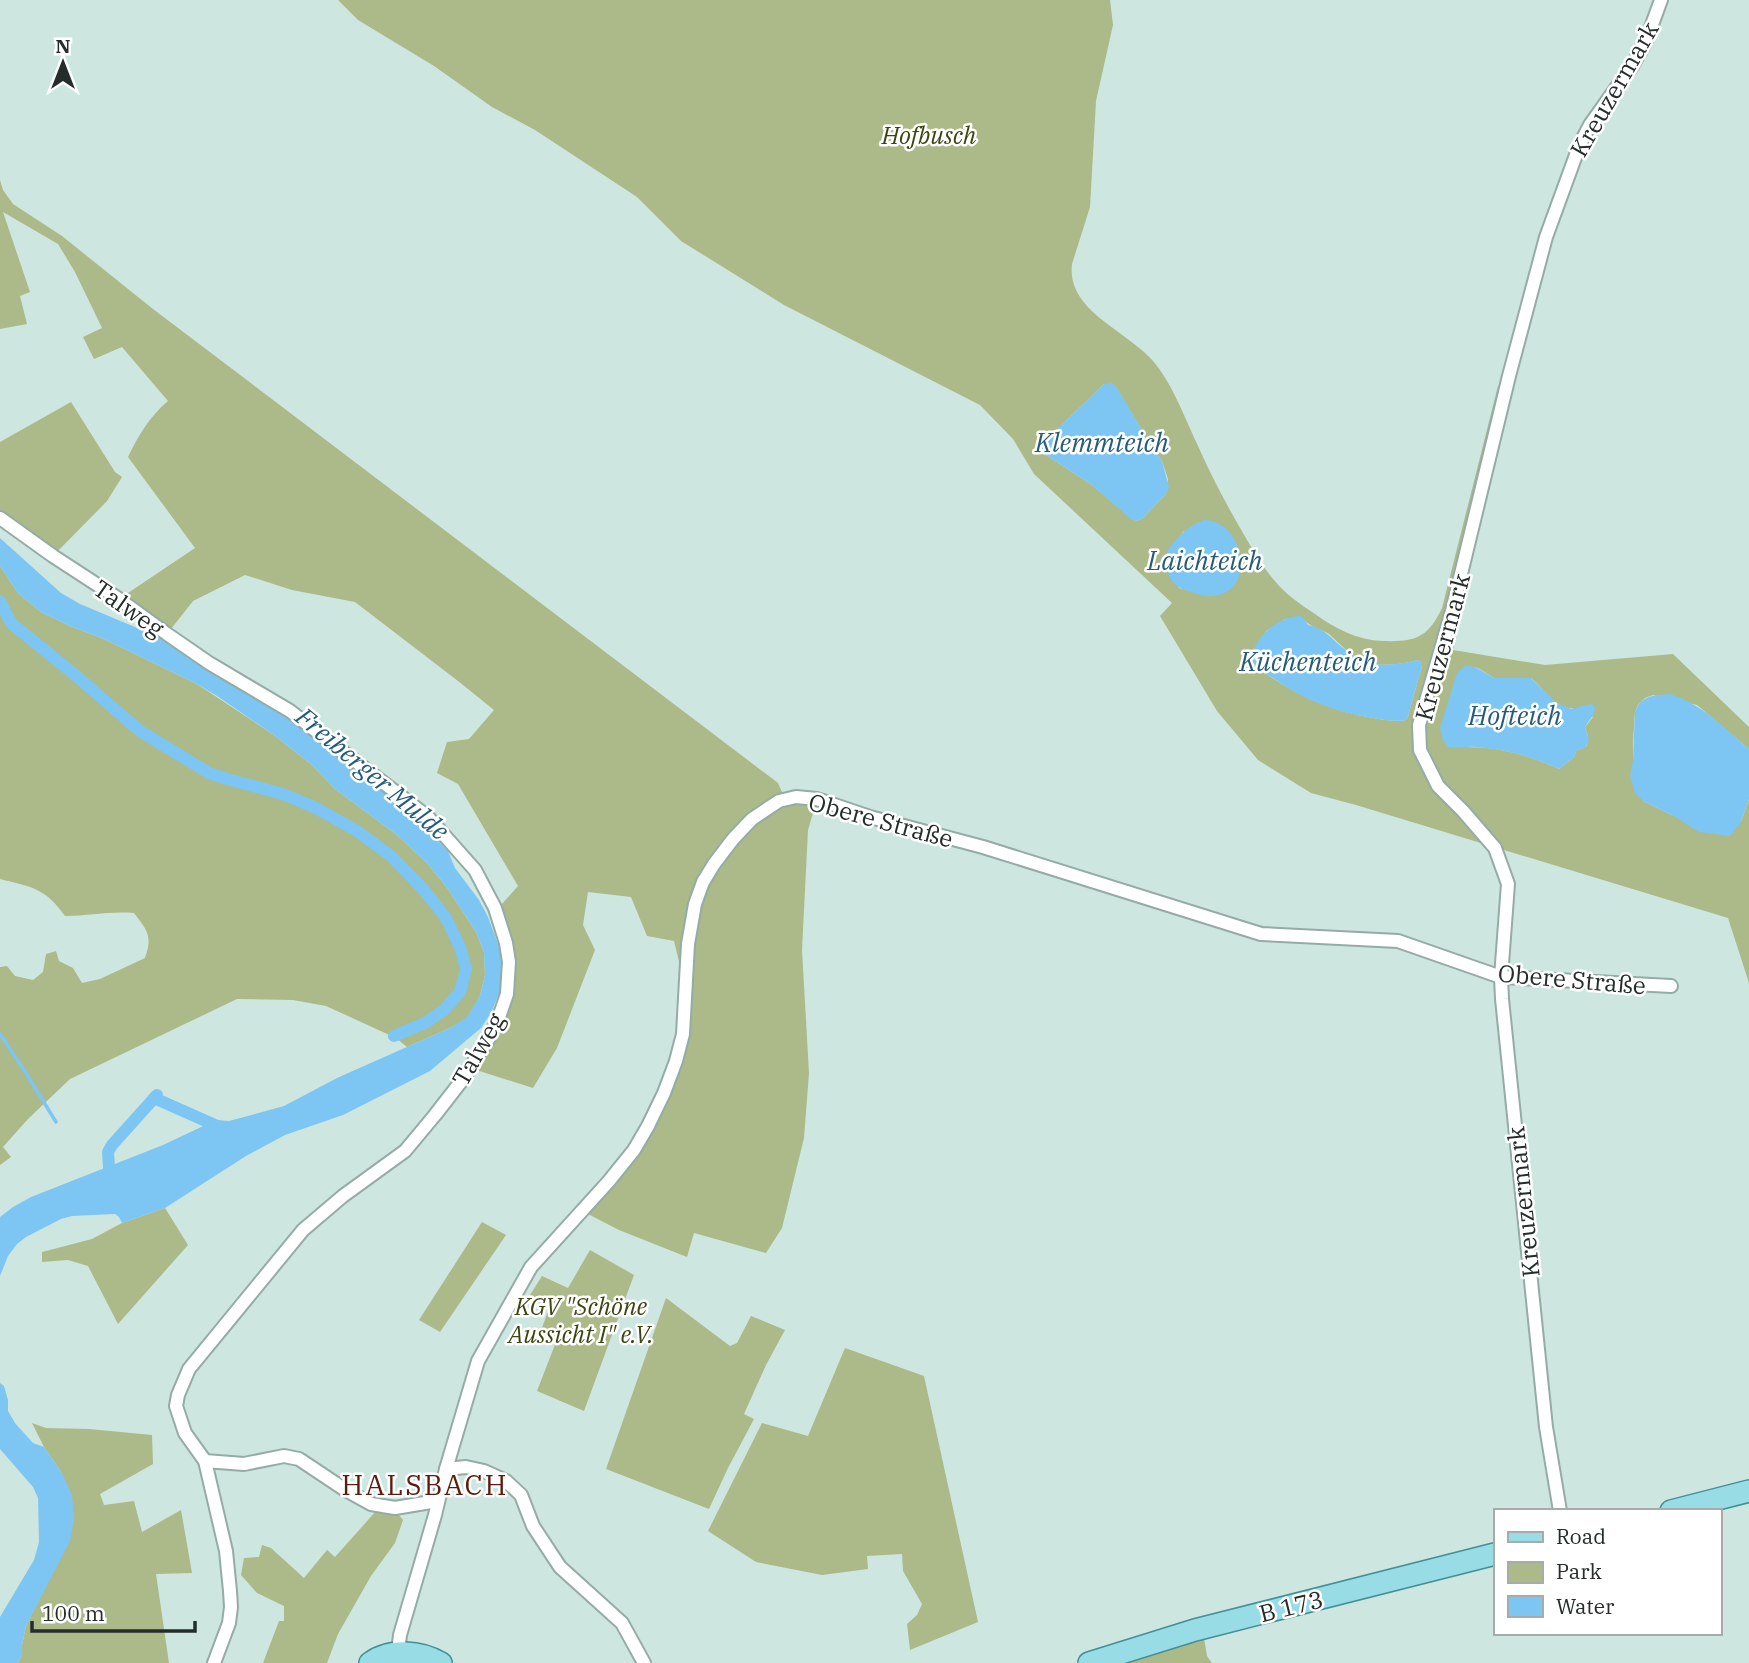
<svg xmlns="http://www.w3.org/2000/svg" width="1749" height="1663" font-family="'IBM Plex Serif',serif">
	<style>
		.green { fill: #acb989; fill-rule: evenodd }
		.water { fill: #7dc6f3 }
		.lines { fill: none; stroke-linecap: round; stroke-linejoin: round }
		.stream { stroke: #7dc6f3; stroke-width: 3.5 }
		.canal { stroke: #7dc6f3; stroke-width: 12 }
		.minor-casing { stroke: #95aba6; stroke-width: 16 }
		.primary-casing { stroke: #438f98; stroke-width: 24 }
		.minor { stroke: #fff; stroke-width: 12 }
		.primary { stroke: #98dce5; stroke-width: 21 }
		.labels { text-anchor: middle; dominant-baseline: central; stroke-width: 5; stroke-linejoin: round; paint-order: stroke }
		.street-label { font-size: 24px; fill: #242d2a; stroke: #fff }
		.park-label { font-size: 24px; font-style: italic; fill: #3b4611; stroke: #fff }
		.water-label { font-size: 26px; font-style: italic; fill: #255c7a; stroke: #fff }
		.quarter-label { font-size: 28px; letter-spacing: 2px; fill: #5e1b0d; stroke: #fff }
	</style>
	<rect width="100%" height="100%" fill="#cee6e0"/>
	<!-- green -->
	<g class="green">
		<path d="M338,0h772l3,25 -17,76 -6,106 -18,57c-6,51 65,69 88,106 16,23 26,51 38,76 15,34 33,67 52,99 8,12 15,25 24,35 11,14 26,24 41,34 21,15 42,26 68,27 32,1 45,-3 59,-33l56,-222 16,1c-9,30 -14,60 -22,89 -14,58 -28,115 -39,174l92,15 128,-11 76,73v22l-52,-44 -44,-10 -8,3 -7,7 -3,7 -2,30v18l10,41 29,14 69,7 8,-23v184l-21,-65 -372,-113 -45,-12 -53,-33 -41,-49 -57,-95 12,-13 -138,-129 -21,-35 -33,-34 -196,-100 -103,-64 -44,-44 -102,-67 -43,-23 -58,-41 -76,-46zM1104,384l12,3 38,63 8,11 6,18 -2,15 -23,24 -6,3 -5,-2 -40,-34 -49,-32v-10zM1184,531l28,65 -33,-8 -12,-35zM1285,619l20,2c6,6 16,8 24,13 7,6 13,13 21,19 23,16 42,13 68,7l3,2 1,4 -14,50 -2,4c-11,2 -22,0 -33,-2 -46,-8 -82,-25 -119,-53l12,-34zM1466,666l12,2 16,10h37c14,11 26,34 47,30l15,9 -8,10 3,9 -1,10 -11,5 -2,6 -15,12c-30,-14 -60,-22 -93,-22z"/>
		<path d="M0,180l3,10 10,14 49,32 91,73 625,474 7,16h32l-9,31 -6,120 7,123 -5,65 -22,90 -16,25 -72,-20 -7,24 -68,-27 -33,-17 59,-81 35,-85 5,-61 -11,-45 -27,-5 -16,-39 -43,-5 -5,33 12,25 -38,98 -24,40 -60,-19 25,-49 10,-44 -13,-68 6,-3 17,-19 -60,-102 -21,-11 10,-31 22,-3 25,-29 -36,-29 -103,-79 -63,-12 -47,-15 -52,26 -26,33 -48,-35 76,-51 -67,-91c10,-21 22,-41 40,-56l-46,-54 -28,12 -11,-22 19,-9 -27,-56 -17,-28 -55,-32 27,80 -10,4 7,28 -27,5z"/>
		<path d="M71,402l44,70 7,5 -15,24 -54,55 -53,-38v-76z"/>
		<path d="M0,566l18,27 23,19 29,14 34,13 93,45 77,51 38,30 23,24 62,46 30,28 21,26 28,43 8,20 1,23 -5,21 -13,22 -15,9 -45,20 -11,-9 -70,-32 -33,-6 -56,-1 -167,80 -42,40 -25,28 8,10 -11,8v-198l7,-1 8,10 18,4 10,-8 3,-18 10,-3 3,10 14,7 9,15 18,-4 45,-21c8,-22 2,-28 -11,-45 -24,-2 -45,3 -69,3 -20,-28 -33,-29 -65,-37z"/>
		<path d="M165,1208l23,37 -70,79 -30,-58 -20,-6 -26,2v-10l50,-13 30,-16z"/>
		<path d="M482,1222l24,13 -66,97 -21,-12z"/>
		<path d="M590,1250l44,25 -50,136 -47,-20 19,-49 -16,-9 10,-27 -20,-11 12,-19 26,12z"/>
		<path d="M666,1298l64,48 7,-3 14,-27 34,14 -19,35 -22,49 10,5 -26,49 -19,41 -103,-40z"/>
		<path d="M845,1348l79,28 54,246 -68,28 -3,-26 10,-9 5,-11 -19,-33 -1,-17 -35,2 1,13 -46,6 -66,-13 -48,-31 54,-108 46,13z"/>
		<path d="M32,1423l14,5 43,1 63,6 1,29 -53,30 4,11 30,-4 8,31 39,-22 11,63 -36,1 13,89h-151l4,-8v-10l4,-19 23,-46 13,-107 -18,-26z"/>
		<path d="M377,1510l21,4 5,6 -8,23 -24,33 -33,58 -11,29h-64l16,-42h5v-15l-27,-13 -16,-18 3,-17 15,-1 3,-12 9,3 33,30 23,-28 8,7z"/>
		<path d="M1204,1638l3,18 5,7h-99z"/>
	</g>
	<!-- water -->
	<g class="water">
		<path d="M1111,383l5,3 38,64 8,11 7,26 -3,7 -23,24 -6,3 -5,-1 -40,-35 -49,-32 -2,-5 2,-5 61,-59z"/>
		<path d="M1204,520c40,0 55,74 7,76 -8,1 -18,-4 -26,-6 -8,-3 -12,-7 -16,-14 -1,-3 -4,-6 -4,-10 -4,-17 24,-42 39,-46z"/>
		<path d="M0,538l61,55 19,11 93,39 105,65 123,95 47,48 7,17 24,32 9,17 13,35 2,11 -1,17 -2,11 -9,22 -10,15 -51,43 -87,44 -58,20 -39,21 -81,52 -43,15 -3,-6 -4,-3 -43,2 -11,3 -35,18 -9,7 -9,12 -8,20v-59l13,-10 18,-10 132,-52 53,-25 13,1 55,-15 53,-28 115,-51 15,-10 13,-21 5,-21 -1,-23 -8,-20 -28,-43 -21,-26 -30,-28 -62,-46 -23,-24 -38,-30 -57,-39 -20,-12 -93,-45 -34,-13 -29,-14 -23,-19 -18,-27z"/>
		<path d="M1299,616l4,1 5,8c12,2 20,9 28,17 29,26 46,26 82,18l4,2v4l-14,50 -2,4c-11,2 -22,0 -33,-2 -38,-6 -69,-18 -100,-40 -7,-4 -18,-10 -20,-17 -2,-9 4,-19 9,-25 9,-11 23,-19 37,-20z"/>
		<path d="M1466,665l11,3 17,10h37l26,25 14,6 19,-5 4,1c3,10 -5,14 -9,22l4,12 -3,8 -10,4 -2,6 -15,12c-28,-13 -51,-19 -83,-22 -9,-1 -19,2 -28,0l-5,-7 -3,-12 17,-55z"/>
		<path d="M1669,694c32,9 55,34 80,55v50l-8,23 -11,14 -31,-4 -27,-17 -29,-14 -8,-8 -5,-17 3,-16 2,-48c6,-16 18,-17 34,-18z"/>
		<path d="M0,1383l4,3 4,14v11l7,12 18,20 11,4 18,26 10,22 2,23 -4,23 -44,85 -4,19v10l-4,8h-18v-46l34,-57 5,-18 -1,-44 -5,-11 -33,-38z"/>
	</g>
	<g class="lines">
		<!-- stream -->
		<path class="stream" d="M0,1034l26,39 30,49"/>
		<!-- canal -->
		<g class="canal">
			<path d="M0,601l11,22 63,51 66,57 69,42 18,6 56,15 31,13 43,24 34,25 33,34 22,28 14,29 6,22 -6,23 -16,18 -19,13 -31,13"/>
			<path d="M154,1098l70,31"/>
			<path d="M110,1182l-2,-30 4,-7 45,-50"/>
		</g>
		<!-- minor casing -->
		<g class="minor-casing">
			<g id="minor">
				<path d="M0,518l53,38 66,43 48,35 42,29 81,48 138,106 47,53 20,38 11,35 3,19 -2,32 -9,26 -9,18 -26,41 -28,36 -30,36 -62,45 -40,34 -114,139 -11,26 -2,11 9,27 20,28 21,90 4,40 1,16 -2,16 -15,40"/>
				<path d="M205,1461l39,3 40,-8 15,3 45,30 27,15 24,4 42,-7"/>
				<path d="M446,1469l20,-2 18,4 22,10 15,14 12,31 27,41 62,56 22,40"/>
				<path d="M1560,1511l-14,-84 -44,-428 -1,-22 7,-93 -13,-36 -32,-37 -25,-25 -18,-36 -1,-25 33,-114 57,-235 37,-139 34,-93 10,-19 42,-59 14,-25 15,-41"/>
				<path d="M398,1652l2,-17 35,-120 11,-46 32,-108 53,-94 78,-86 25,-31 14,-24 16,-33 12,-32 7,-27 5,-90 7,-40 8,-22 11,-18 19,-25 19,-20 27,-18 17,-4 21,2 53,18 113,30 278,87 137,7 103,36 170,9"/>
			</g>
		</g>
		<!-- primary casing -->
		<g class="primary-casing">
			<g id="primary">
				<path d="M1671,1511l78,-20"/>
				<path d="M370,1663c20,-15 51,-12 71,0"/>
				<path d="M1089,1663l106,-33 300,-76"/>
			</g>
		</g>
		<!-- minor -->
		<use href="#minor" class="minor"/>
		<!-- primary -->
		<use href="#primary" class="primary"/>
	</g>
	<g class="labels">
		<!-- street labels -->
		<g class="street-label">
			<text transform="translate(1614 89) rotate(-60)">Kreuzermark</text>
			<text transform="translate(129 608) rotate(35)">Talweg</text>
			<text transform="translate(1442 647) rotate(-75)">Kreuzermark</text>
			<text transform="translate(881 820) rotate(15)">Obere Straße</text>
			<text transform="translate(1572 979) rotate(5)">Obere Straße</text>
			<text transform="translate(478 1049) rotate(-60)">Talweg</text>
			<text transform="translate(1523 1202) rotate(-96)">Kreuzermark</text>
			<text transform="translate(1291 1606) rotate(-14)">B 173</text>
		</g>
		<!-- park labels -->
		<g class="park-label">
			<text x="929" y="135">Hofbusch</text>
			<text x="581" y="1306">KGV "Schöne<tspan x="581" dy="28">Aussicht I" e.V.</tspan></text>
		</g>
		<!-- water labels -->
		<g class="water-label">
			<text x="1102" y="442">Klemmteich</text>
			<text x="1205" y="560">Laichteich</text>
			<text x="1308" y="661">Küchenteich</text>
			<text x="1515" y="715">Hofteich</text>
			<text transform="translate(373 773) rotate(40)">Freiberger Mulde</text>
		</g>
		<!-- quarter labels -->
		<g class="quarter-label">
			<text x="425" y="1484">HALSBACH</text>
		</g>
	</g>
	<!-- legend -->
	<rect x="1494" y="1509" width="228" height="126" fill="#ffffff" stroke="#a7abaa" stroke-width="2"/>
	<rect x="1508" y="1532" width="35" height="10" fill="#98dce5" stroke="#a7abaa" stroke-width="2"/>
	<text x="1556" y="1544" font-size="21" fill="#242d2a">Road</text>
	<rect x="1508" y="1562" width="35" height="21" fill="#acb989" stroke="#a7abaa" stroke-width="2"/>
	<text x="1556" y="1579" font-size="21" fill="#242d2a">Park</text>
	<rect x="1508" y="1596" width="35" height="21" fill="#7dc6f3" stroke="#a7abaa" stroke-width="2"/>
	<text x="1556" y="1614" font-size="21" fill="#242d2a">Water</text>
	<!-- north arrow -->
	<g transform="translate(63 63)" stroke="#ffffff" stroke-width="5" paint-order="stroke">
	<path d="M0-5L12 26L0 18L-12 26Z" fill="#242d2a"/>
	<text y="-10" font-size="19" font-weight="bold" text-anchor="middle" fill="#242d2a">N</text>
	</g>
	<!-- scale -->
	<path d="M32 1621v10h163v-10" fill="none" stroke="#242d2a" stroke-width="3.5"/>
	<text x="42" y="1621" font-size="21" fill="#242d2a" stroke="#ffffff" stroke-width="5" paint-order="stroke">100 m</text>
</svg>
